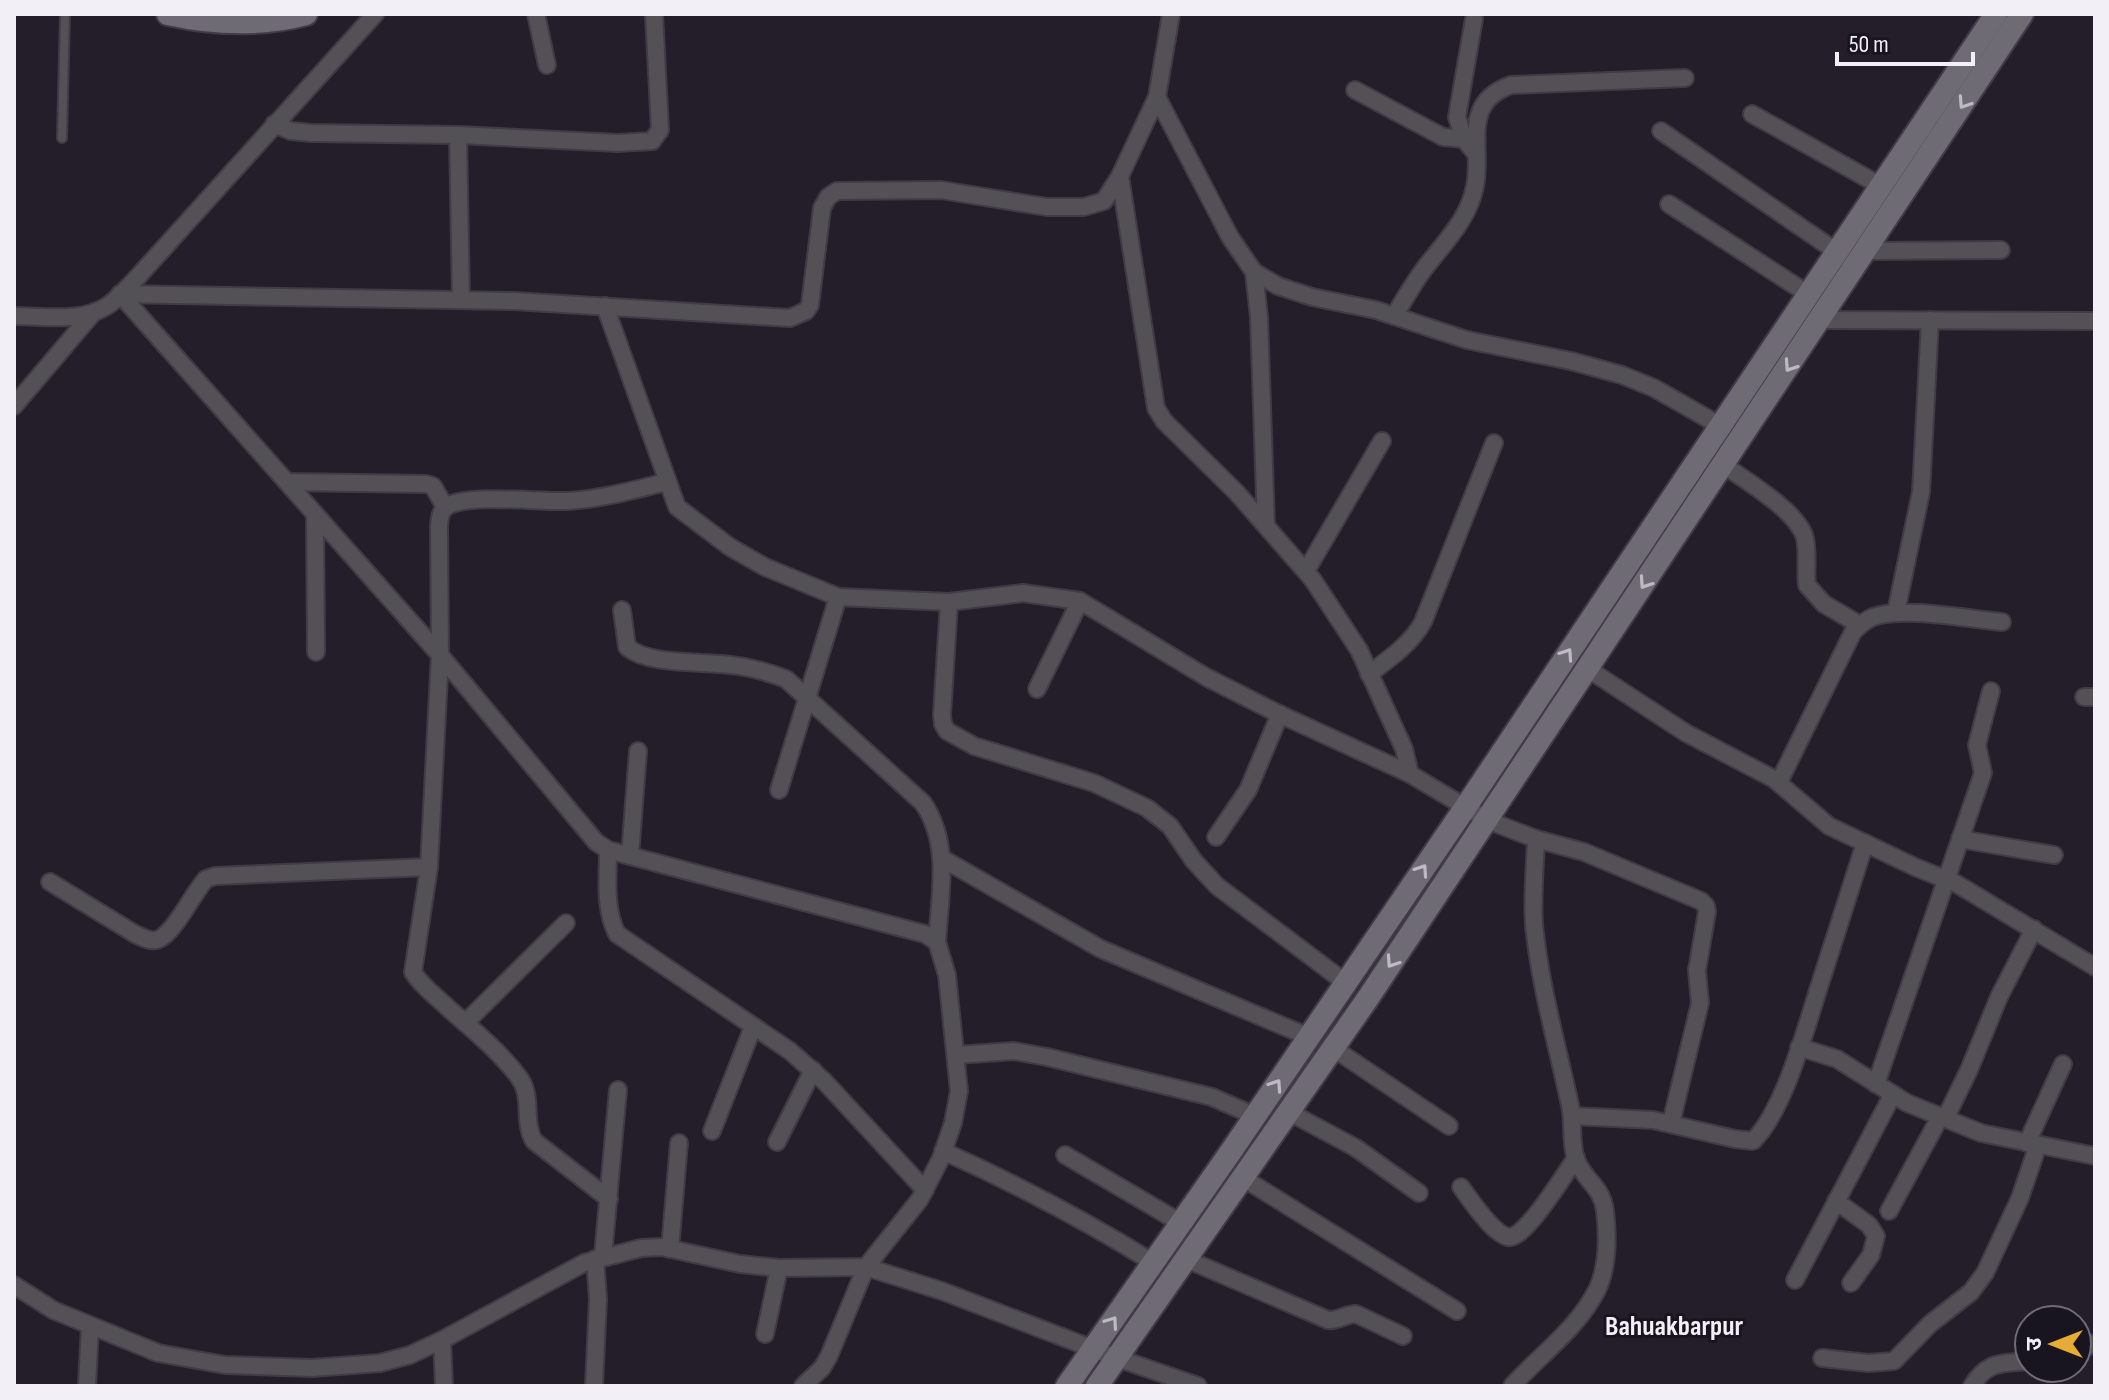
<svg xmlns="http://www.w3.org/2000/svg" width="2109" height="1400" font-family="'Sofia Sans Condensed','Noto Sans Devanagari',sans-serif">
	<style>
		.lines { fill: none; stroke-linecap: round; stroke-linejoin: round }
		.lane-casing { stroke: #403b47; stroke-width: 12 }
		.street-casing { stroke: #403b47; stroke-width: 20 }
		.secondary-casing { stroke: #403b47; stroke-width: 26 }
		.lane { stroke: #535056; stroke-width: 8 }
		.street { stroke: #535056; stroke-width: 16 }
		.secondary { stroke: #6f6b75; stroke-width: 22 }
		.oneway { stroke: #bebac3 }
		.labels { text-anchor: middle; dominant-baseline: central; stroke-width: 6; stroke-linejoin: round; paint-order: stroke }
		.quarter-label { font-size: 28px; font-weight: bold; fill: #f2eff7; stroke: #191520 }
	</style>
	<rect width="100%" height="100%" fill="#231e2a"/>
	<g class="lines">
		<!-- lane casing -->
		<g class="lane-casing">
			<path id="lane" d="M62,138l3,-124"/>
		</g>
		<!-- street casing -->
		<g class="street-casing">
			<g id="street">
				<path d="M536,14l11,51"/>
				<path d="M1474,19l-17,98 7,22 12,15"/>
				<path d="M1355,90l88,47 21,2"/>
				<path d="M1157,97l73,140 24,35 24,14 34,11 64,13 91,30 104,21 51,14 32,13 65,37"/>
				<path d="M1752,114l129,72"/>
				<path d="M274,124l17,7 20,2 147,2 160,8 34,-2 8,-11 -6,-116"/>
				<path d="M1661,131l176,121"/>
				<path d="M458,135l3,165"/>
				<path d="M1120,176l36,232 8,13 73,72 76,87 46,70 45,99 6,25"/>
				<path d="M1669,204l139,90"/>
				<path d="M1866,251l135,-1"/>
				<path d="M1254,272l5,45 7,209"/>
				<path d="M120,294l320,361 156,187 12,8 317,84 12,8 10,33 12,116 -6,32 -12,35 -21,41 -54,68 -37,89 -7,12 -19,18"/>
				<path d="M120,294l394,7 276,17 16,-7 4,-6 12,-97 6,-11 9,-6 104,-1 106,17h37l20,-6 16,-25 37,-79 14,-83"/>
				<path d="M605,306l72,201 53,40 35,20 73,30 111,5 74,-9 57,8 126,76 71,36 133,61 77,46 49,19 48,13 117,49 5,5 1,6 -10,58 3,33 -29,120"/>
				<path d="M14,316c29,0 67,7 93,-10 10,-6 19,-17 27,-25l241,-267"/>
				<path d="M1394,316c10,-16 19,-32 30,-47 20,-26 45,-50 51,-83 8,-39 -15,-83 36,-101l174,-7"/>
				<path d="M1821,320l274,1"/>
				<path d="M14,406l78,-92"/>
				<path d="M1724,465c22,16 70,44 80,70 5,15 1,34 3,50l17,19 36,21"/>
				<path d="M287,482l139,2 7,2 12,21"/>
				<path d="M315,514l1,138"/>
				<path d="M1306,571l76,-130"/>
				<path d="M949,602l-7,113 1,9 4,7 27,15 120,37 53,25 23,18 24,35 23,25 129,97"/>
				<path d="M622,610l5,37c23,19 75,14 104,18 19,2 37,7 55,14l137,124c28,41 17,91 14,139"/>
				<path d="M1896,612l25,-120 9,-172"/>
				<path d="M1588,669l98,64 88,46 55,47 86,41 42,17 138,83"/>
				<path d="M1369,674c20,-15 42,-30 54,-52l71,-179"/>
				<path d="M1037,689l43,-88"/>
				<path d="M2084,697h11"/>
				<path d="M1779,782l74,-150c6,-6 12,-12 20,-15 30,-11 95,2 129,5"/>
				<path d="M779,790l59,-193"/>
				<path d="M1216,837l32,-47 32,-76"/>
				<path d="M1960,839l94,16"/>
				<path d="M608,850c0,29 -4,58 9,84l173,117 34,30 101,109"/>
				<path d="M630,856l8,-105"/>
				<path d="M943,859l158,90 208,88"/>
				<path d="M50,882l85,52c7,3 16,9 24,5 16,-7 34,-46 47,-60l9,-3 214,-9"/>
				<path d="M465,1023l101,-100"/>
				<path d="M1799,1047l38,12 70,44 74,30 114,23"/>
				<path d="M1333,1048l116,78"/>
				<path d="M956,1055l58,-4 33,6 165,40 43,19"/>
				<path d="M1876,1084l107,-311 -6,-28 14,-54"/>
				<path d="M1289,1112l67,36 63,45"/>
				<path d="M1573,1116l80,4 82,19 18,2c32,-32 53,-114 67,-157 15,-47 30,-94 45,-141"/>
				<path d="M1945,1119l24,-49 30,-73 35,-68"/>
				<path d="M712,1131l41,-104"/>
				<path d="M777,1142l36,-72"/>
				<path d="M2027,1143l36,-79"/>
				<path d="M943,1151c73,33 143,70 211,112"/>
				<path d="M1065,1155l116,68"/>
				<path d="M1243,1178l214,133"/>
				<path d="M1461,1187c9,12 31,46 47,50 16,4 58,-65 68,-79"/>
				<path d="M609,1199l-75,-58c-12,-21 0,-45 -16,-65 -20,-26 -46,-47 -71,-69 -11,-11 -26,-21 -34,-35l16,-105 11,-212 -1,-129c1,-9 1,-16 10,-21 25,-11 89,-3 119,-4 33,-2 66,-11 98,-19"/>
				<path d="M1836,1201l33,24 7,11 -5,19 -20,28"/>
				<path d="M1889,1211l51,-94"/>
				<path d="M670,1249l9,-106"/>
				<path d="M603,1256l15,-166"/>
				<path d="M1186,1259l142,61c11,1 17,-6 28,-6l47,22"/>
				<path d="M1795,1280l98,-186"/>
				<path d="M14,1285l39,25 105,43 67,12 87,3 68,-5 30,-8 32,-15 142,-77 57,-15 21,-1 78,17 39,4 87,-1 76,24 175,67 81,28"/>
				<path d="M765,1334l14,-66"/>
				<path d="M442,1340l2,46"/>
				<path d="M2077,1351l18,-8"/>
				<path d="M1822,1358l46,5 26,-2 36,-37 41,-32 14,-19 35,-75 18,-53"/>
				<path d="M87,1386l3,-60"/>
				<path d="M594,1386l4,-87 -3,-40"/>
				<path d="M1512,1386c29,-32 65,-57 85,-96 11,-22 11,-55 8,-79 -3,-25 -21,-30 -29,-52 -6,-16 -2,-37 -6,-54 -13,-60 -30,-120 -36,-180 -2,-28 1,-58 2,-86"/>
				<path d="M1972,1386c16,-26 30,-22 57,-25"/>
			</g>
		</g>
		<!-- secondary casing -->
		<g class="secondary-casing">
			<g id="secondary">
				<path d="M168,14c45,10 93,12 138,0"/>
				<path d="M1067,1386l165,-236 233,-342 531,-794"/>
				<path d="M1097,1386l271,-388 654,-984"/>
			</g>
		</g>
		<!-- lane -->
		<use href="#lane" class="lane"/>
		<!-- street -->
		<use href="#street" class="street"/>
		<!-- secondary -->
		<use href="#secondary" class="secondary"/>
	</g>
	<!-- one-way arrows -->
	<defs><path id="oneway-chevron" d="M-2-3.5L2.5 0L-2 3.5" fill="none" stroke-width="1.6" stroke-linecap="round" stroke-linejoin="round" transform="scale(2)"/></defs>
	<g class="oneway">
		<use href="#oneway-chevron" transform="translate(1964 103) rotate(123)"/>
		<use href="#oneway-chevron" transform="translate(1790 366) rotate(124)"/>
		<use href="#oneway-chevron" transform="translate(1645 583) rotate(124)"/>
		<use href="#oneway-chevron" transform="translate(1567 654) rotate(-56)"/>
		<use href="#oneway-chevron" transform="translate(1422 870) rotate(-56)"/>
		<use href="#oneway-chevron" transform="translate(1392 962) rotate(124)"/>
		<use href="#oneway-chevron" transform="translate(1276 1085) rotate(-56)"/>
		<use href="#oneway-chevron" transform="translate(1112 1322) rotate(-55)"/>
	</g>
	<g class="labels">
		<!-- quarter labels -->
		<g class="quarter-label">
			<text x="1674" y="1326">Bahuakbarpur</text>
		</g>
	</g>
	<!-- border -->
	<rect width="2109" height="1400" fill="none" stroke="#f2eff7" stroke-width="32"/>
	<!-- north arrow -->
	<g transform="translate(2053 1344) rotate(270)"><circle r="38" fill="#191520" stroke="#706c76" stroke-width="2"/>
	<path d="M0-6L14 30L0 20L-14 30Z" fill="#e6ac36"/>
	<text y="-12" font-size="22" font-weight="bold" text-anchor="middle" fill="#f2eff7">उ</text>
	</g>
	<!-- scale -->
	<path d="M1837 52v12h136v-12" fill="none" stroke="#f2eff7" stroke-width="4"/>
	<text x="1849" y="52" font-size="24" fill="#f2eff7" stroke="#191520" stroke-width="6" paint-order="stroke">50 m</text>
</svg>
